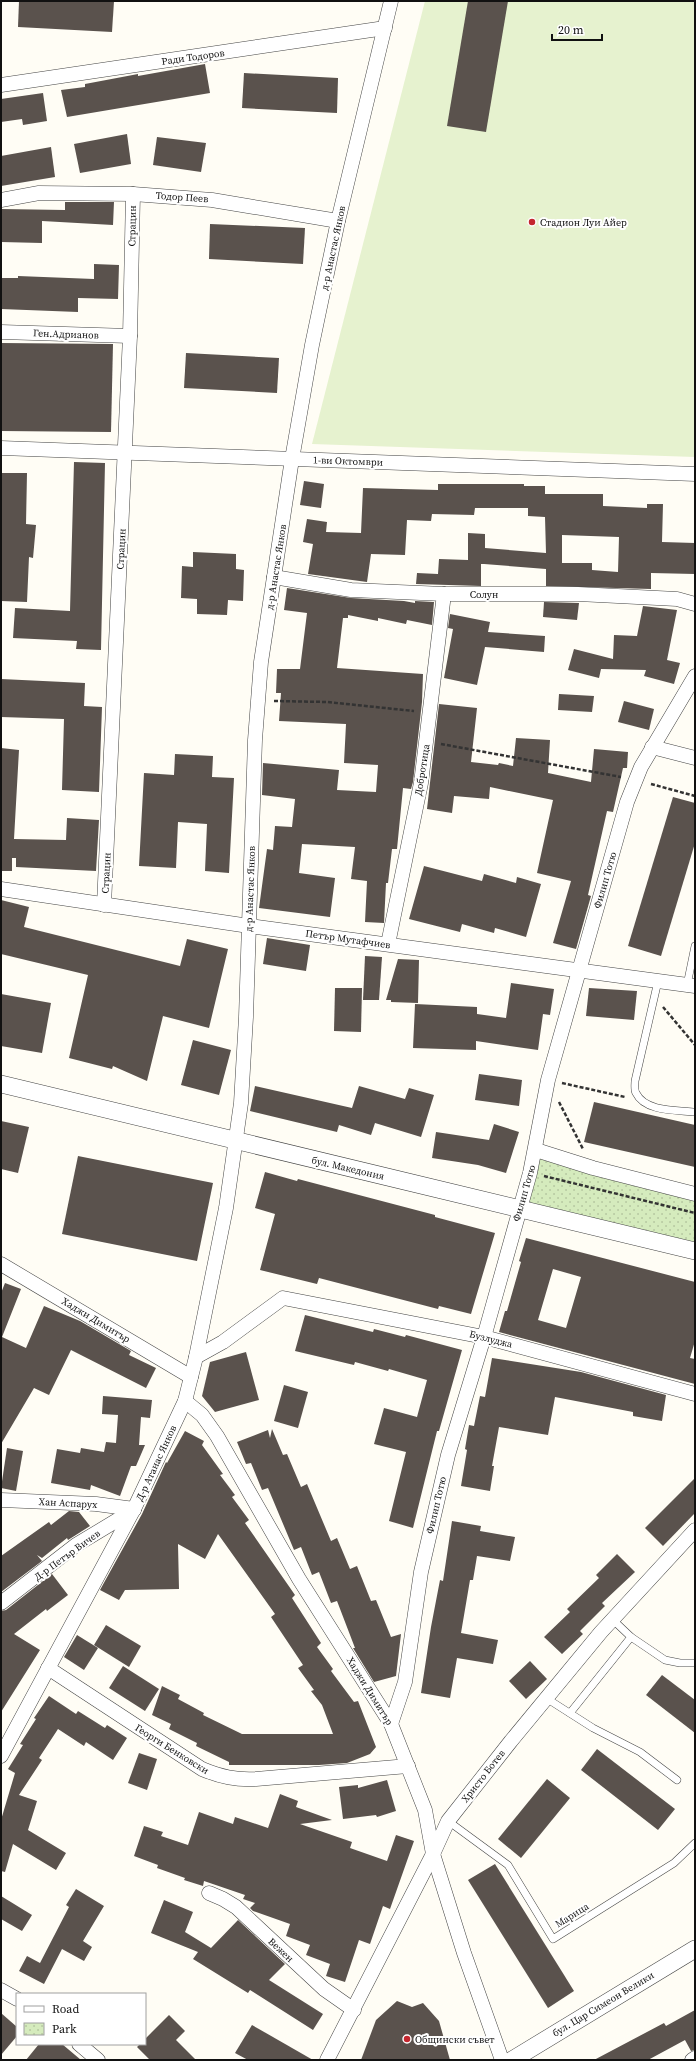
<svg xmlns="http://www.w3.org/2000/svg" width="696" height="2061" font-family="'Source Serif 4',serif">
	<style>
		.park { fill: url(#park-dots) }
		.pitch { fill: #e6f2cf }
		.building { fill: #5a524d; fill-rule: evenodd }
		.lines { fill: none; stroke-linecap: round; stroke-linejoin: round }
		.service-casing { stroke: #444; stroke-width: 8 }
		.minor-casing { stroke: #444; stroke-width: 15 }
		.tertiary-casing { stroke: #444; stroke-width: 18 }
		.path { stroke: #333; stroke-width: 2.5; stroke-dasharray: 4 2; stroke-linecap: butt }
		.service { stroke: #fff; stroke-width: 7 }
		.minor { stroke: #fff; stroke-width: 14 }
		.tertiary { stroke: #fff; stroke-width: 17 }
		.poi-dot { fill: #c4262e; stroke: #fff; stroke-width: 1.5 }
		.labels { text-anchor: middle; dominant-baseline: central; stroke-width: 4; stroke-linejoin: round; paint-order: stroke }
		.street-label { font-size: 10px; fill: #111; stroke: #fff }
		.poi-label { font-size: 10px; fill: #111; stroke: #fff; text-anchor: start }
	</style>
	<defs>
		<pattern id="park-dots" width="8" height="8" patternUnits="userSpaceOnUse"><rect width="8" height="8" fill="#d5ebbd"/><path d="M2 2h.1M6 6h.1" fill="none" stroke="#b6c8a1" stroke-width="1.8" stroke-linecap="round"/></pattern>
	</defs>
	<rect width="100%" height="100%" fill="#fffdf5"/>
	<!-- park -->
	<path class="park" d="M536,1150l159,44v57l-176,-42z"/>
	<!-- pitch -->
	<path class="pitch" d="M425,1h270v456l-383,-13z"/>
	<!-- building -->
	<g class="building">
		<path d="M19,1h95l-2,31 -94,-5z"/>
		<path d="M468,1h40l-22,131 -39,-6z"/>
		<path d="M205,64l5,29 -143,24 -6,-27 24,-3v-3l53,-10v2z"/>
		<path d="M244,73l94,5 -1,35 -95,-5z"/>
		<path d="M43,93l4,28 -24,4 -1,-6 -21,3v-23z"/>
		<path d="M127,134l4,30 -51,9 -6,-29z"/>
		<path d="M157,137l49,6 -5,29 -48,-7z"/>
		<path d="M51,147l4,30 -54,9v-30z"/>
		<path d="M65,202h49l-1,23 -71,-4v22l-41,-1v-33l64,1z"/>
		<path d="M210,224l95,4 -2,36 -94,-5z"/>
		<path d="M94,264l25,1 -1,34 -40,-1v14l-77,-3v-31h17v-2l76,3z"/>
		<path d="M1,343l112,1 -2,88 -110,-1z"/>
		<path d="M186,353l93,5 -2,35 -93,-5z"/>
		<path d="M74,462l31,1 -4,187 -25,-1 1,-8 -64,-3 2,-30 55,3z"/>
		<path d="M2,473h25l-1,51 10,1 -3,33 -4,-1 -2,45 -26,-1z"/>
		<path d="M304,481l20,3 -3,24 -21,-3z"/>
		<path d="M438,484h86v2h21v8h58v12l44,2v-4h16l-1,38 33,1v31l-44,-1v16l-105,-3v-17l-62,-5h-3v22l-65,-2 1,-11 21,1 1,-15 29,1v-27l17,1v14l61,5 -1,-36 -17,-1v-8h-53l-1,7 -42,-1 -1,7 -24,-1 -2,35 -34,-1 -4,28 -59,-8 5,-30 -10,-2 4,-23 20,3 -1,10 35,1 2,-45 75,2zM562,535l57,2 -1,35 -26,-2v-7h-30z"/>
		<path d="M193,552l43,2v15l8,1 -1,31 -15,-1 -1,15 -30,-1v-15l-16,-1 1,-32 11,1z"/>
		<path d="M287,588l64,10 53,3 11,2v-2l19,1 -2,23 -25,-5 -1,4 -28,-6v3l-30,-6v3h-5l-6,50 86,6 -1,28 -9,80 -2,7 -8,-1 -6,61h-5l-4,34h-2l-2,40 -19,-1 2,-41 -16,-2 4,-32 -53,-3 -3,29 36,5 -5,39 -71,-9 8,-59 6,1 2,-24 17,1 3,-28 -33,-4 1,-32 76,7 -2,20 39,2 2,-27 -34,-2 2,-39 -67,-3 2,-28h-5l1,-24h23l7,-56 -23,-3z"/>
		<path d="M544,602l35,1 -2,17 -34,-3z"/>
		<path d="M643,606l34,4 -10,50 13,3 -6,21 -30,-8 2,-6 -45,-1 -2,9 -31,-8 6,-21 39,10 1,-24 23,1z"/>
		<path d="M450,614l40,8 -2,10 57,4 -1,16 -59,-5 -8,38 -33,-7 9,-49 -5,-1z"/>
		<path d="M1,679l84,4 -1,23 18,1 -3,85 -37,-2 2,-71 -63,-2z"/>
		<path d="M559,694l35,2 -2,16 -34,-2z"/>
		<path d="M624,701l30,8 -5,21 -31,-8z"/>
		<path d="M439,704l38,4 -6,54 27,3 1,-2 14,3 3,-28 34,2 -2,33 43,9 3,-33 34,3 -1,16h-4l-10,44 -6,-1 -19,84 3,1 -15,53 -23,-6 18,-62 -34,-8 16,-73 -63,-13 -1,12 -35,-3 -2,17 -25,-4z"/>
		<path d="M1,748l18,2 -5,89 52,1 1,-22 32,2 -3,51 -80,-4v-9h-4v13h-11z"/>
		<path d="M175,754l38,2 -1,21 22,1 -5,95 -24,-2 2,-47 -29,-2 -2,46 -37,-2 5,-93 30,2z"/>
		<path d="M673,797l22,6v40l-34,113 -33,-10z"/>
		<path d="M424,866l58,15 2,-7 32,9 1,-6 24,7 -15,53 -31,-9 -1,5 -32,-9 -2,8 -51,-13z"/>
		<path d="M1,900l28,7 -5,20 156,39 7,-27 41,10 -19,79 -46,-12 -16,65 -34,-15 -1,3 -43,-11 19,-83 -87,-21z"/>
		<path d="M267,938l43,7 -4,26 -43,-7z"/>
		<path d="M365,956l17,1 -3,43h-16z"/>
		<path d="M398,959l21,1 -1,43 -27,-1v-2h-5z"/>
		<path d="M511,983l43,6 -4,26 -7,-1 -5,36 -62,-9v9l-63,-2 2,-44 62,3v7l29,4z"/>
		<path d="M335,988h27l-1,44 -27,-1z"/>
		<path d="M589,988l48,3 -3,29 -48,-4z"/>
		<path d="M1,994l50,9 -9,50 -41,-7z"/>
		<path d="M193,1040l38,10 -12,45 -38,-10z"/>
		<path d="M479,1074l43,6 -3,26 -44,-6z"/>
		<path d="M255,1086l97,22 7,-22 46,13 4,-11 25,7 -13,42 -46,-14 -4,12 -32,-10 -2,7 -87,-21z"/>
		<path d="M594,1102l101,23v42l-111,-25z"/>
		<path d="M1,1121l28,6 -11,46 -17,-4z"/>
		<path d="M494,1124l25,8 -13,41 -28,-8 -46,-7 4,-26 53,8z"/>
		<path d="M78,1156l135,27 -16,78 -135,-27z"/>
		<path d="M265,1172l32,9 1,-2 137,36v2l60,16 -24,81 -32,-8 -1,3 -119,-31 -2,6 -57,-14 15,-56 -20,-6z"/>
		<path d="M526,1238l169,44v59l-5,17 5,1v25l-196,-52 6,-21h2l14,-49 -2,-1zM553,1269l28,8 -15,51 -28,-8z"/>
		<path d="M5,1283l16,6 -19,48 24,11 18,-42 36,15 51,30 -2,4 27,13 -10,20 -75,-38 -22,45 -15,-7 -33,56v-151z"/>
		<path d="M305,1315l68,17 1,-3 31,8 1,-2 56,15 -23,81h-2l-24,97 -24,-7 17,-69 -32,-8 10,-36 33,9 10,-37 -38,-11 -1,2 -33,-9 -1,3 -59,-14z"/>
		<path d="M246,1352l13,48 -44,12 -13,-16 8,-34z"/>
		<path d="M492,1358l89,14 85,23 -4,26 -29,-5v-4l-78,-15 -7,38 -49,-8 -7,39h2l-4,25 -29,-5 6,-36 -2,-1 4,-24 5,1 6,-30 5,1z"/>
		<path d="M284,1385l24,7 -10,36 -24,-7z"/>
		<path d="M103,1396l49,4 -2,18 -9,-1 -2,28h6l-9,21h-5l-11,30 -29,-11 -1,5 -39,-7 6,-34 23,4 1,-5 23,4 2,-10 10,1 2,-28 -16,-1z"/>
		<path d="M272,1429l11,26 4,-1 14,33 6,-3 24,57 6,-3 13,31 7,-3 14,35 5,-1 15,37 10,-3 -5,42 -22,6 -21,-34h2l-18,-47 -6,2 -12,-31 -7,3 -11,-28 -7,3 -26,-62 -6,2 -11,-27 -5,1 -9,-22 31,-12 2,8z"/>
		<path d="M185,1431l19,10 -2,4 21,29 -3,1 15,20 -3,2 17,23 -4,3 50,72 -3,3 29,45 -4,4 16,22 -2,2 23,31 4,-1 18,46 -6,7 -23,9 -28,2h-90v-3l-33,-16 1,-3 -28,-14 2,-5 -19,-9 10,-29 18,9 -2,4 26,14 -1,2 39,19h91l-11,-29 -11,-14 3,-1 -16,-22 5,-3 -32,-48 4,-3 -57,-80 -13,25 -27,-15 1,45 -54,1 -6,10 -19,-10 42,-76 24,-52 1,1z"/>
		<path d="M7,1448l16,3 -7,40 -15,-3z"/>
		<path d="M695,1478v35l-32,33 -18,-18z"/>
		<path d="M69,1511l10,1 11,14 -22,14 -1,-2 -25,20 -5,-3 5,6 -41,31v-36l48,-34 2,3z"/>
		<path d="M452,1521l29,5 -1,5 35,6 -5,24 -33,-5 -4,24h-3l-9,53 37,7 -5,24 -36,-6 -7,40 -29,-5 10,-66 9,-47 3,1z"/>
		<path d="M617,1554l18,18 -33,31 3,3 -25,25 3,3 -21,20 -18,-17 26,-25 -3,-3 32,-31 -3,-3z"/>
		<path d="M52,1574l16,21 -21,16 -1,-2 -32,25 26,16 -39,62v-101l5,-1z"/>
		<path d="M106,1625l35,21 -12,21 -35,-22z"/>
		<path d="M77,1635l21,13 -14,22 -20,-13z"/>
		<path d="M530,1661l17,18 -21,20 -17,-18z"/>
		<path d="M123,1666l36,23 -14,22 -36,-23z"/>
		<path d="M662,1675l33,25v33l-49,-38z"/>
		<path d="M49,1696l27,18 2,-3 27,17 2,-3 20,13 -14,22 -27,-18 -2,4 -26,-17 -19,29 3,2 -23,35 18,6 -9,29 38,23 -10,17 -43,-26 -8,28 -4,-1v-51l14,-47 -7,-4 15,-24 -3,-1 16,-25 -2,-1z"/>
		<path d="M597,1749l78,60 -17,21 -77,-60z"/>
		<path d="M139,1753l18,6 -10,31 -19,-7z"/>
		<path d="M547,1779l23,19 -49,60 -23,-19z"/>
		<path d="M387,1780l9,31 -19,6 -1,-2 -33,4 -4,-32 19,-2v3z"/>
		<path d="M280,1794l18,7 -2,6 36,13 -32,4 52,18 -2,6 37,13 9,-26 18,6 -24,68 -7,-3 -13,38 -11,-4 -14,42 -19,-6 4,-12 -24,-9 4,-10 -24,-9 4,-12 -37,-13 -3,-3 5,-5 -12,-4 2,-4 -41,-14 -1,5 -19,-6 1,-2 -28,-10 1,-3 -24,-9 10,-30 19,6 -2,4 27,9 11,-33 34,12 2,-7 33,11z"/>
		<path d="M495,1864l79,127 -26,17 -80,-128z"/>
		<path d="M76,1889l28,17 -21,35 9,6 -8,14 -22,-12 -18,35 -25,-13 8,-15 13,7 29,-56 -3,-2z"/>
		<path d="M1,1896l31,19 -10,16 -21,-12z"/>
		<path d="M164,1900l29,12 -8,20 26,16 27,-28 47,44 -16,16 54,34 -10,16 -63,-40 -2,3 -55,-34 5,-7 -47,-19z"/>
		<path d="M397,2001l15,6 11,-4 16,18 11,39h-89l15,-40z"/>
		<path d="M695,2010v40l-4,1 -6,-11 -37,20h-54l70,-37 2,3z"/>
		<path d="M1,2013l16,14v9l-16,19z"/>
		<path d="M169,2015l16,16 -9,9 20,20h-46l-13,-13 3,-3h5v-5z"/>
		<path d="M252,2025l61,35h-65l-13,-7z"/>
		<path d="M39,2044h23l19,16h-55z"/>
	</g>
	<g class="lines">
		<!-- service casing -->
		<g class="service-casing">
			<g id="service">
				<path d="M658,981l-23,100c0,3 -1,9 1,12 9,19 41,17 59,19"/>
				<path d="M687,985l8,-39"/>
				<path d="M631,1637l34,23 15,3h15"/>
				<path d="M546,1698l47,30 47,24 37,28"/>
				<path d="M570,1713l61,-76 -19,-18"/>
				<path d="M448,1821l60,44 45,74 121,-76 21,-20"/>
			</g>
		</g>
		<!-- minor casing -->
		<g class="minor-casing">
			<g id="minor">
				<path d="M1,85l384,-57"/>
				<path d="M1,200l38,-7 94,1 79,6 126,21"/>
				<path d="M1,332l129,4"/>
				<path d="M1,448l694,26"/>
				<path d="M274,577l77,13 93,4h134l99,5 18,5"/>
				<path d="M652,747l43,11"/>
				<path d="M1,889l248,37 446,60"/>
				<path d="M104,905l26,-569 3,-142"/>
				<path d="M388,944l33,-161 23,-189"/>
				<path d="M536,1150l57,18 102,26"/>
				<path d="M1,1264l190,113"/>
				<path d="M196,1357l27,-15 60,-44 201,39 211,57"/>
				<path d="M185,1401l17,14 15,21 82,143 92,145 34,86 8,44 31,99 38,107"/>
				<path d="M1,1500l95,4 38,5"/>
				<path d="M1,1603l75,-58 58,-35"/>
				<path d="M48,1668l154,101c19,8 34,11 54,10l152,-13"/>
				<path d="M391,1724l14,-42 16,-110 27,-117 36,-118 46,-164 18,-93 79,-278 14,-35 54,-91"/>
				<path d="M1,1756l133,-247 51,-108 11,-44 30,-149 15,-105 5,-86 9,-277 6,-78 31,-203 20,-114 26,-124 53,-220"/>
				<path d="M209,1893l14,6 13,8 88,82 30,21"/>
				<path d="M1,1990l16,9"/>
				<path d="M79,2044l19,16"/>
				<path d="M327,2060l106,-206 15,-33 63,-80 90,-109 94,-102"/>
				<path d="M692,2060l3,-2"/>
			</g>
		</g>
		<!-- tertiary casing -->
		<g class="tertiary-casing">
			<g id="tertiary">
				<path d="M1,1084l694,167"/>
				<path d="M512,2060l183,-111"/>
			</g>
		</g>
		<!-- path -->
		<g class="path">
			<path d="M274,701l53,1 87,9"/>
			<path d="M441,744l180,33"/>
			<path d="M651,784l44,12"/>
			<path d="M663,1007l32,38"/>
			<path d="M562,1083l63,14"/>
			<path d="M559,1102l24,47"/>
			<path d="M544,1176l151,37"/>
		</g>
		<!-- service -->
		<use href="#service" class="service"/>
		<!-- minor -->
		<use href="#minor" class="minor"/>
		<!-- tertiary -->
		<use href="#tertiary" class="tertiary"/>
	</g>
	<!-- markers -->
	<g class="poi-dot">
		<circle cx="532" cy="222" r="4"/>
		<circle cx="407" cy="2039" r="4"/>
	</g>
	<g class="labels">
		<!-- street labels -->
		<g class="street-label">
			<text transform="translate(193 57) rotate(-8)">Ради Тодоров</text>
			<text transform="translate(182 197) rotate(4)">Тодор Пеев</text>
			<text transform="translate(132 226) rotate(-89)">Страцин</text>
			<text transform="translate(333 248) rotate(-78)">д-р Анастас Янков</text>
			<text transform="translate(66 334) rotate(2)">Ген.Адрианов</text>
			<text transform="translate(348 461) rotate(2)">1-ви Октомври</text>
			<text transform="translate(121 549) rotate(-87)">Страцин</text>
			<text transform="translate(276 567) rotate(-81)">д-р Анастас Янков</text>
			<text x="484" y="594">Солун</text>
			<text transform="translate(422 770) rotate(-81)">Добротица</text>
			<text transform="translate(106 873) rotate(-87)">Страцин</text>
			<text transform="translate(605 880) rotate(-74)">Филип Тотю</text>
			<text transform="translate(250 889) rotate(-88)">д-р Анастас Янков</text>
			<text transform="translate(348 939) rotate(8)">Петър Мутафчиев</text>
			<text transform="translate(348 1168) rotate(13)">бул. Македония</text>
			<text transform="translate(524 1193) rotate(-74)">Филип Тотю</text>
			<text transform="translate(96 1320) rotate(31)">Хаджи Димитър</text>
			<text transform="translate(491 1339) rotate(14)">Бузлуджа</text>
			<text transform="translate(156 1463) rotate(-65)">Д-р Атанас Янков</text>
			<text transform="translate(68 1503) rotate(3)">Хан Аспарух</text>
			<text transform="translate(436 1505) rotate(-77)">Филип Тотю</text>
			<text transform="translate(67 1555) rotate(-36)">Д-р Петър Вичев</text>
			<text transform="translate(370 1691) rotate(58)">Хаджи Димитър</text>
			<text transform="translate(172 1749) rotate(32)">Георги Бенковски</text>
			<text transform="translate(483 1776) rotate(-52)">Христо Ботев</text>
			<text transform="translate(572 1915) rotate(-32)">Марица</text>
			<text transform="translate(281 1950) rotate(43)">Вежен</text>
			<text transform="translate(603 2004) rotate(-31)">бул. Цар Симеон Велики</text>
		</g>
		<!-- poi labels -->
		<g class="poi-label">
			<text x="540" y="222">Стадион Луи Айер</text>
			<text x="415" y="2039">Общински съвет</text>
		</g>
	</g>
	<!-- border -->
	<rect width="696" height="2061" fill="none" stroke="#111111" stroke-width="4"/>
	<!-- legend -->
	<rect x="16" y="1993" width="130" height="52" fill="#ffffff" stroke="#a0a0a0"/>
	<rect x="24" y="2006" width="20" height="6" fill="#ffffff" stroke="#a0a0a0"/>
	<text x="52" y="2013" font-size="12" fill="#111111">Road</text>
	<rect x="24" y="2023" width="20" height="12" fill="url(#park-dots)" stroke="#a0a0a0"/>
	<text x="52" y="2033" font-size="12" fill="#111111">Park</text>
	<!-- scale -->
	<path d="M552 34v6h50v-6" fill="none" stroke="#111111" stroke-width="2"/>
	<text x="558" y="34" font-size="12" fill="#111111" stroke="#ffffff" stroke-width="3" paint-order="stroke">20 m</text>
</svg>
